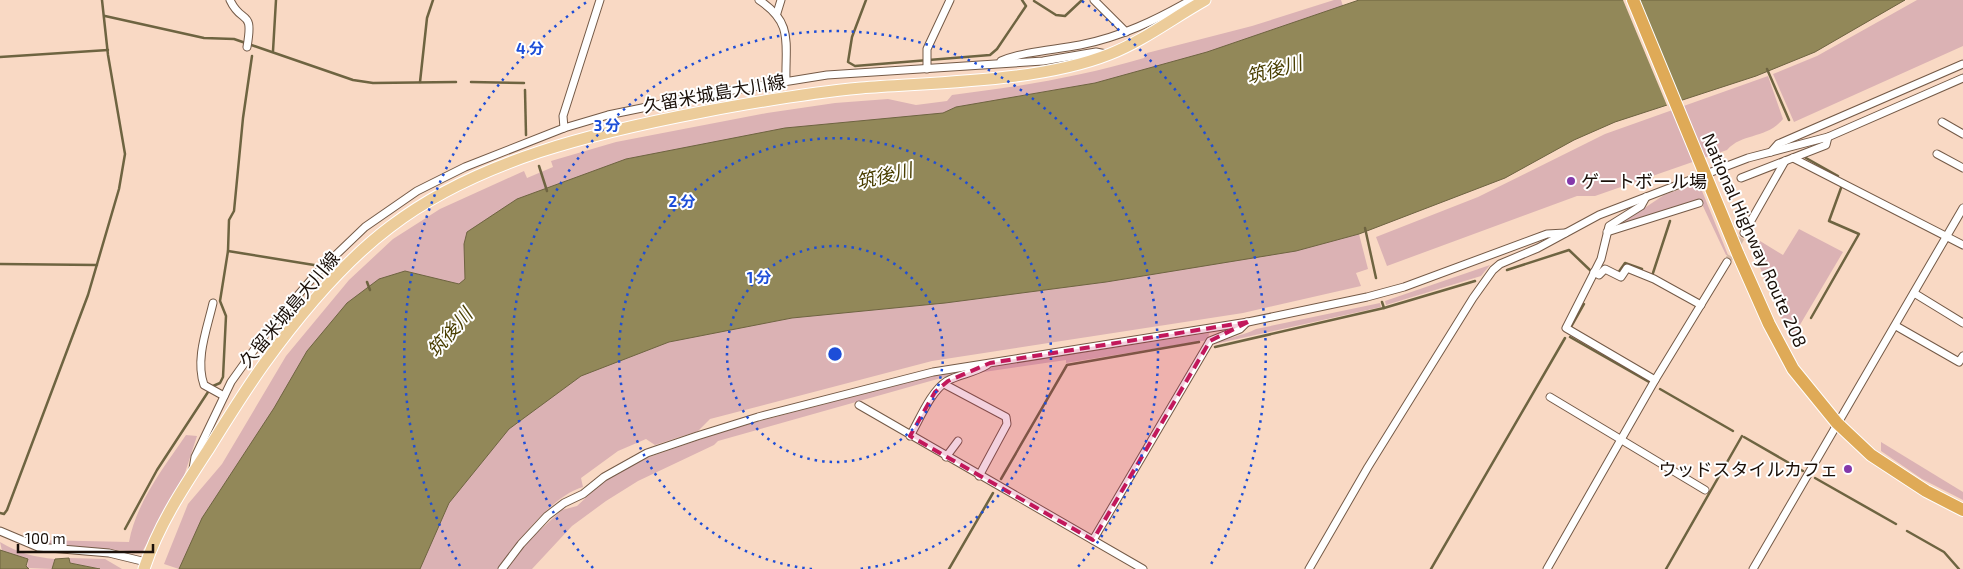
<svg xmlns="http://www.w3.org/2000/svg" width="1963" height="569" font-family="'Exo 2','Noto Sans JP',sans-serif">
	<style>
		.green { fill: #dbb2b4 }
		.water { fill: #928859; stroke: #6e6441 }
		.pier { fill: #f9d9c4 }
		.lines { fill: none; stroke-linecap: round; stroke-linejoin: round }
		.stream { stroke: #6e6441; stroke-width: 2.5 }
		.street-tunnel { stroke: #d8bba8; stroke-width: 7; stroke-dasharray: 7 3.5; stroke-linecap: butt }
		.street-casing { stroke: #745a47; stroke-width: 9 }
		.primary-casing { stroke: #fff; stroke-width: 13 }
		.highway-casing { stroke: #fff; stroke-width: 14 }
		.street { stroke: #fff; stroke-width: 7 }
		.primary { stroke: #eccc9a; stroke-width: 11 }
		.highway { stroke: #dfaa57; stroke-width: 12 }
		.marked { fill: #c2185b; fill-opacity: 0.2; stroke: #c2185b; stroke-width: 4; stroke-dasharray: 10 6; stroke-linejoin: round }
		.ring { fill: none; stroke: #1d4ed8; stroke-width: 2.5; stroke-dasharray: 2.5 5 }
		.poi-dot { fill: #8439ab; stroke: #fff; stroke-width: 2 }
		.labels { text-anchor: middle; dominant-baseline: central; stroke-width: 4; stroke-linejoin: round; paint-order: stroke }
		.street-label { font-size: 18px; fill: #1a1009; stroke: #fff }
		.poi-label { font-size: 18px; fill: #1a1009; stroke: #fff; text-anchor: start }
		.water-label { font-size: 19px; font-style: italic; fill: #493e00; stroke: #fff }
		.centre { fill: #1d4ed8; stroke: #fff; stroke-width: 2.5 }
		.ring-label { font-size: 15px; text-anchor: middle; font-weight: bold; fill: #1d4ed8; stroke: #fff; stroke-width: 4; stroke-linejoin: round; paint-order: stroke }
	</style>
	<rect width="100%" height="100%" fill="#f9d9c4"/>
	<!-- green -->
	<g class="green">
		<path d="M1334,0h7l2,6 16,-6h26l-910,286 -296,283 -15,-5 24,-60 34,-40 64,-108 63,-76 44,-41 47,-30 84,-38 3,7 26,-11 -2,-6 65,-19 151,-29 68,-10 53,-4 28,6 31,-4 5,-6c65,-8 128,-18 192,-37l3,-5 105,-27z"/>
		<path d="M1894,0h11l-90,52 -59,24 -141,46 -41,18 -69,38 -146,56 9,35 -12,4 5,13 -118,27 -311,48 -222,58 -12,12 -43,14 -9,-6 -28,12 -37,27 2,9c-32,9 -66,56 -85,82h-87l66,-123 107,-81z"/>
		<path d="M1917,0h46v46l-169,76 -21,-48 44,-18z"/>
		<path d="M1768,76l15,43c-18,21 -40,13 -56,31l-132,46h-18l-190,70 -11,-29 102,-40 127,-63z"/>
		<path d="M1689,186h11l28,69h-2l-26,-55 -78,23 42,-28z"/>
		<path d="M1799,229l44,23 -52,88 -39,-91 8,-8 23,14z"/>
		<path d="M1490,265l-9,11 -95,29 -1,-4z"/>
		<path d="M1380,303l1,4 -166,37c7,-5 30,-9 41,-15z"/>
		<path d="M1209,333l-1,7 -142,23v-3l-89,13 18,-7z"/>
		<path d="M973,369l-255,72 -4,4 -76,36 -32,20 -34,25 -40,43h-26l23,-29 33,-30 15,-4 30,-28 37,-19 86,-30 198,-52z"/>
		<path d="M186,435l11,1 -15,46 -40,70 -102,-8 -2,-4 91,2c7,-39 35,-75 57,-107z"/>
		<path d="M1881,442l82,50v8l-41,-21 -41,-28z"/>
		<path d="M0,542c18,11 34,15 55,17l-3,10 -25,-1 1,-9 -26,-8z"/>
		<path d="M69,558l36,1 17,10h-22l-30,-6z"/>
	</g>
	<!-- water -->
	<g class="water">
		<path d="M1359,0h546l-90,52 -59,24 -141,46 -41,18 -69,38 -146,56 -63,17 -190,31 -161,21 -153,15 -123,24 -88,34 -72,53 -60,74 -29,66h-241l23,-51 72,-110 33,-57 40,-48 32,-24 26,-8 54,13 6,-5 -1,-35 3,-12 50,-33 109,-40 159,-31 158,-15 13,-6 139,-24 112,-31z"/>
		<path d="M0,550l28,9 -2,7 3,3h-29z"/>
		<path d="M69,558l1,5 30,6h-48l3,-10z"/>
	</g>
	<!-- pier -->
	<path class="pier" d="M1623,0h16l43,103 -14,5z"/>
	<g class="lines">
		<!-- stream -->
		<g class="stream">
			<path d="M866,0l-14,37 -4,25 7,4 135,-11 7,-6 29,-43 -4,-6"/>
			<path d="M1034,1l22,14 9,1 17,-16"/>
			<path d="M105,16l99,22 30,1 119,41 20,3 83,-1"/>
			<path d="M273,51l3,-51"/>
			<path d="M0,57l108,-7"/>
			<path d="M1767,69l22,51"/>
			<path d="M420,82l7,-64 6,-18"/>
			<path d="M471,82l53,1"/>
			<path d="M525,90l1,45"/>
			<path d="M1806,158l32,18"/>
			<path d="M539,166l8,25"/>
			<path d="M1365,228l11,50"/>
			<path d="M228,251l86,14"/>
			<path d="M0,264l97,1"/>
			<path d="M1507,270l62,-20 23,22"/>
			<path d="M1618,273l7,-10 17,6"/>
			<path d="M1653,273l17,-52"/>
			<path d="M367,282l3,8"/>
			<path d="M1382,302l2,6"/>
			<path d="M1811,318l48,-84 -30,-13 12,-33"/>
			<path d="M1571,327l13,-23"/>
			<path d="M1570,337l79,45"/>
			<path d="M1215,347l169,-39 91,-27"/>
			<path d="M213,386l7,-3 3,-6 3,-61 -6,-15 8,-50 1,-31 5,-9 9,-93 9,-62"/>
			<path d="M1660,389l73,42"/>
			<path d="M1744,437l59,34"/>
			<path d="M1815,478l81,46"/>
			<path d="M1001,479l66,-114 132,-23"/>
			<path d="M0,513l4,1 3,-4 81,-215 31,-106 6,-35 -17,-99 -6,-55"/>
			<path d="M125,529l32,-59 51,-78"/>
			<path d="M1907,531l37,21 15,17"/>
			<path d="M949,569l44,-76"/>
			<path d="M1431,569l134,-231"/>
			<path d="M1666,569l76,-133"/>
		</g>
		<!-- street-tunnel -->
		<path class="street-tunnel" d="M1727,262l17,-29"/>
		<!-- street casing -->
		<g class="street-casing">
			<g id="street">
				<path d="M230,0c12,26 24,7 17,47"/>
				<path d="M759,0c35,23 26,43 27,81"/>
				<path d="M1094,0l32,32"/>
				<path d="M777,13l4,-13"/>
				<path d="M1001,61c24,-10 53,-11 79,-16 41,-8 76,-25 111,-45"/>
				<path d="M927,69v-20l23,-49"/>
				<path d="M1942,122l21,12"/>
				<path d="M564,128l-1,-12 37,-116"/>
				<path d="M1771,152l7,-8 185,-80"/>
				<path d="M1937,154l26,14"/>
				<path d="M1793,158l170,87"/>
				<path d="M1741,178l85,-33 2,-8"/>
				<path d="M1646,197l-5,9 -32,20 -8,33 -35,69 89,52"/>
				<path d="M1607,232l92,-29"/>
				<path d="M1744,233l41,-72"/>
				<path d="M1594,272l5,3 6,-6 16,8 6,-9 27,11 47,26"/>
				<path d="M1914,293l49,30"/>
				<path d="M213,303c-6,26 -18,56 -9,82l20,11"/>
				<path d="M1896,326l63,36 4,-6"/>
				<path d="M944,384l62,33 1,7 -28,52"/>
				<path d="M1550,397l155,93"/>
				<path d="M859,405l284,164"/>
				<path d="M910,436c10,-17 20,-44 37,-55 13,-7 27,-8 40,-16"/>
				<path d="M946,457l12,-16"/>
				<path d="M193,469l2,-12 36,-75 38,-53 48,-56 48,-46 52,-36 48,-24 99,-39 44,-13 107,-22 112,-18 216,-14 53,-9 10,2"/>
				<path d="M0,531l38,16 71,6 37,9"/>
				<path d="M1093,540l117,-199 30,-12 7,-7"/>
				<path d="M502,569l19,-25 26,-28 17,-13 19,-9 21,-17 43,-24 50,-17 61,-19 175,-45 315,-50 119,-25 37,-10 143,-53 18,-1"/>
				<path d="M1309,569l59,-102 105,-169 20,-28 7,-6 38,-16 61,-33 149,-57 80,-21 135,-59"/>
				<path d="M1547,569l108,-189 72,-118"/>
				<path d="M1753,569l210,-361"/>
			</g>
		</g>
		<!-- primary casing -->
		<g class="primary-casing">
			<path id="primary" d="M144,569c14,-43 39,-81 64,-119 18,-29 36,-58 56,-86 36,-50 77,-100 126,-137 87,-67 207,-95 312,-115 53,-10 106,-19 159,-24 76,-6 179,-6 249,-34 33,-13 63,-36 95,-54"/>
		</g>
		<!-- highway casing -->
		<g class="highway-casing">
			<path id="highway" d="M1633,0l105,254 31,70 24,45 44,54 34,32 55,36 37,19"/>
		</g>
		<!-- street -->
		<use href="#street" class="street"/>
		<!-- primary -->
		<use href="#primary" class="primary"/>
		<!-- highway -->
		<use href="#highway" class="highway"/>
	</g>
	<!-- marked area -->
	<path class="marked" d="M1248,322l-38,19 -117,199 -183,-104 25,-44 13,-11 42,-18z"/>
	<!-- distance rings -->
	<g class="ring">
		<circle cx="835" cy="354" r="108"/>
		<path d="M812 569A216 216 0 1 1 858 569"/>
		<path d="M593 568A323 323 0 1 1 1077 568"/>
		<path d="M460 566A431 431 0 0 1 588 1M1082 1A431 431 0 0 1 1210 566"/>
	</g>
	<!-- markers -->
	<g class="poi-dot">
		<circle cx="1571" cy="181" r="5"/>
		<circle cx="1848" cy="469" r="5"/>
	</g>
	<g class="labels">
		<!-- street labels -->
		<g class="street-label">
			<text transform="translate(714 93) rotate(-10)">久留米城島大川線</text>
			<text transform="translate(1755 240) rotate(66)">National Highway Route 208</text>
			<text transform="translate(289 309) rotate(-50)">久留米城島大川線</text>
		</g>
		<!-- poi labels -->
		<g class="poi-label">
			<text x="1581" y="181">ゲートボール場</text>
			<text x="1838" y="469" text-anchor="end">ウッドスタイルカフェ</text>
		</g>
		<!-- water labels -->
		<g class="water-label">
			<text transform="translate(1274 69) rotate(-15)">筑後川</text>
			<text transform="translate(884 175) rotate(-13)">筑後川</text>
			<text transform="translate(449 332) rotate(-49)">筑後川</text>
		</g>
	</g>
	<circle cx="835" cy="354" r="8" class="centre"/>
	<g class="ring-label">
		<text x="530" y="54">4 分</text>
		<text x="607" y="131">3 分</text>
		<text x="682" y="207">2 分</text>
		<text x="759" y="283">1 分</text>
	</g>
	<!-- scale -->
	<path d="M18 544v8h135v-8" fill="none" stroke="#1a1009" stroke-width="2.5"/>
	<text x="25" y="544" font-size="15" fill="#1a1009" stroke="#ffffff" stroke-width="4" paint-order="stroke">100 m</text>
</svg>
